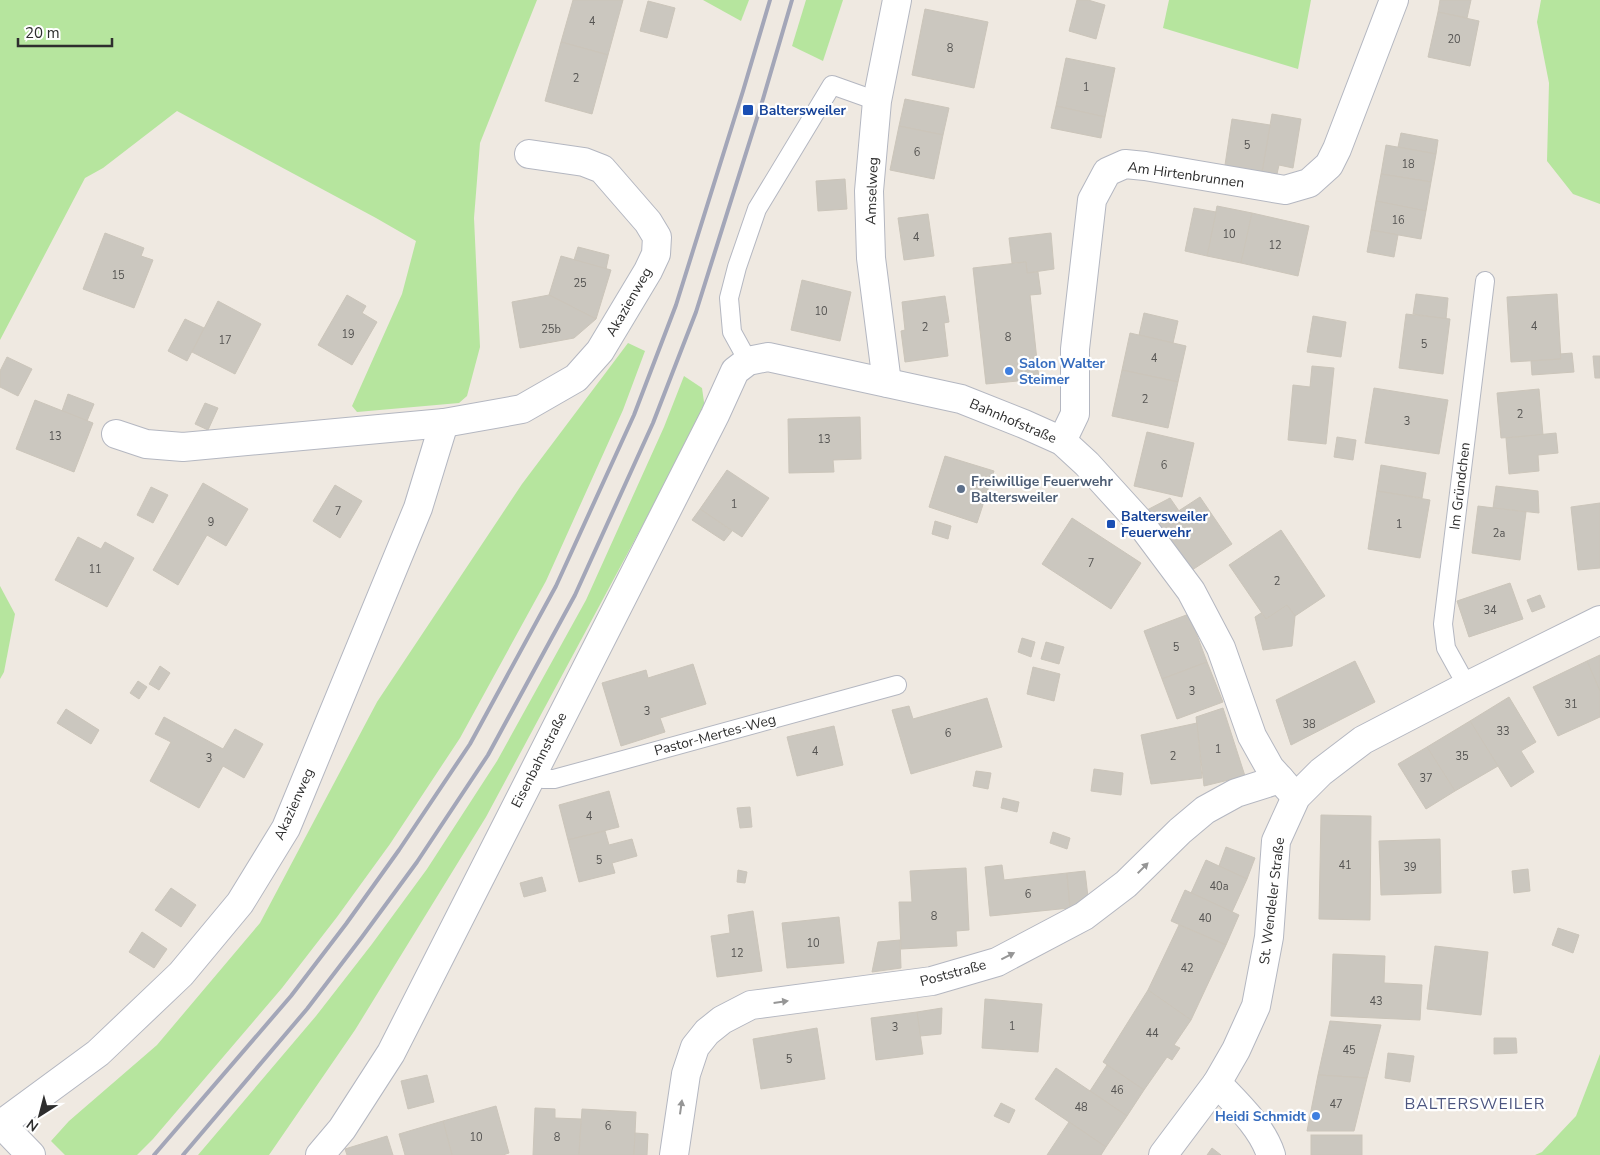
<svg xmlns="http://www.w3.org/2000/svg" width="1600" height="1155" font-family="'Nunito Sans',sans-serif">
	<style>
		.green { fill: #b6e59e }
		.building { fill: #cbc7bf; stroke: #cbc5ba }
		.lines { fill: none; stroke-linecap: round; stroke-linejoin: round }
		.service-casing { stroke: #b4b7c1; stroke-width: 20 }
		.minor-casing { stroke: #b4b7c1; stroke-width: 30 }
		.secondary-casing { stroke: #b4b7c1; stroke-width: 30 }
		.service { stroke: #fff; stroke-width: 18 }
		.minor { stroke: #fff; stroke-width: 28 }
		.secondary { stroke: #fff; stroke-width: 28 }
		.rail { stroke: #a3a6b8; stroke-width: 4 }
		.oneway { fill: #969696 }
		.transit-dot { fill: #1a4fb4; stroke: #fff; stroke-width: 2 }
		.shop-dot { fill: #3f7fe0; stroke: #fff; stroke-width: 2 }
		.service-dot { fill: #5c6f8a; stroke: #fff; stroke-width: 2 }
		.labels { text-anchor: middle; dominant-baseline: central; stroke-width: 4.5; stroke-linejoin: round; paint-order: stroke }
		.number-label { font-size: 11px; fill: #555452 }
		.transit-label { font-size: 14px; font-weight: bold; fill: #164399; stroke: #fff; text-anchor: start }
		.street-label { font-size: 14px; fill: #2e2e2e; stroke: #fff }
		.shop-label { font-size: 14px; font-weight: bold; fill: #366cbe; stroke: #fff; text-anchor: start }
		.service-label { font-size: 14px; font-weight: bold; fill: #4e5e75; stroke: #fff; text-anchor: start }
		.quarter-label { font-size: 16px; letter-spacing: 1px; fill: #4d5680; stroke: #fff }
	</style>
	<rect width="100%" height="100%" fill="#efe9e1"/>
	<!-- green -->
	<g class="green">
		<path d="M0,0h537l-57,143 -6,75 6,129 -13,49 -8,7 -102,9 -5,-6 50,-112 14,-53 -40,-23 -199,-107 -74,57 -18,10 -85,162z"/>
		<path d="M703,0h46l-8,21z"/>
		<path d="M806,0h37l-20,61 -31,-15z"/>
		<path d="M1169,0h142l-13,69 -135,-41z"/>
		<path d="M1541,0h59v204l-27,-10 -26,-33 2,-78 -12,-61z"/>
		<path d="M628,343l17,8 -22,59 -77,171 -86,157 -70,106 -53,73 -55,71 -129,151 -16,16h-72l-14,-14 18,-20 88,-76 103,-122 117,-221 145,-218z"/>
		<path d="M684,376l18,12 3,21 -219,408 -131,213 -86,125h-71l118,-139 56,-72 55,-75 70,-108 89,-161 78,-173z"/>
		<path d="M0,586l15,28 -11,58 -4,7z"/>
		<path d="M1600,1054v101h-65l7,-3 34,-36z"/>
	</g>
	<!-- building -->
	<g class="building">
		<path d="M573,0h50l-15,55 -47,-13z"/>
		<path d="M1077,0h11l17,5 -9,34 -27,-8z"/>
		<path d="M1440,0h31l-4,18 -29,-6z"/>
		<path d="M648,1l27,7 -8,30 -27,-7z"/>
		<path d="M925,9l63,13 -14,66 -62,-13z"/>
		<path d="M1438,12l41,9 -9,45 -42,-9z"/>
		<path d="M561,42l47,13 -16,59 -47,-13z"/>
		<path d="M1066,58l49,10 -10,49 -49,-11z"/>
		<path d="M905,99l44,9 -6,27 -44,-9z"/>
		<path d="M1056,106l49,11 -4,21 -50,-10z"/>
		<path d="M1272,114l29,5 -8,49 -14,-3 -2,9 -15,-2z"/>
		<path d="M1232,119l38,6 -8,47 -37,-7z"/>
		<path d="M899,126l44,9 -9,44 -44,-9z"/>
		<path d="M1401,133l37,7 -2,14 -38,-7z"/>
		<path d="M1386,145l50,9 -5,28 -50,-8z"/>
		<path d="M1381,174l50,8 -5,29 -50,-10z"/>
		<path d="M845,179l2,30 -29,2 -2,-30z"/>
		<path d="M1376,201l50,10 -5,28 -50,-9z"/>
		<path d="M1217,206l35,7 -11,50 -34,-7z"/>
		<path d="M1194,208l22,4 -9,44 -22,-5z"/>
		<path d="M1252,213l57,13 -11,50 -57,-13z"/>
		<path d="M928,214l6,42 -30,4 -6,-42z"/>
		<path d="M1371,230l27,5 -4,22 -27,-5z"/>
		<path d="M105,233l39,15 -3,8 12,4 -19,48 -51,-19z"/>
		<path d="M1051,233l3,36 -27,4 -1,-11 -14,1 -3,-25z"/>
		<path d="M578,247l31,8 -3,14 -32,-9z"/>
		<path d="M561,256l50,14 -15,49 -47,-24z"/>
		<path d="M1026,262l1,11 11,-1 3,22 -11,1 9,84 -53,5 -13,-116z"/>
		<path d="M802,280l49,12 -11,49 -49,-11z"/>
		<path d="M1416,294l32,4 -2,21 -33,-5z"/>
		<path d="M1557,294l4,65 -50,3 -4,-65z"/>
		<path d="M347,295l19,11 -4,7 15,9 -25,43 -34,-20z"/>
		<path d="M549,295l47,24 -22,19 -54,10 -8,-46z"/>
		<path d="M945,296l4,26 -5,1 4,33 -43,6 -4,-31 4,-1 -3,-28z"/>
		<path d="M218,301l43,23 -26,50 -43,-22z"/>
		<path d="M1144,313l34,8 -5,22 -34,-8z"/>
		<path d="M1406,314l44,5 -7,55 -44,-6z"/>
		<path d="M1313,316l33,6 -5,35 -34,-5z"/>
		<path d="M185,319l19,9 -17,33 -19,-10z"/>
		<path d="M1130,333l56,13 -8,36 -56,-12z"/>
		<path d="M1572,353l2,19 -42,3 -1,-14 30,-2 -1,-5z"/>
		<path d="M1593,356h7v22h-5z"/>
		<path d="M7,357l25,12 -14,27 -18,-9v-16z"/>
		<path d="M1312,366l22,2 -8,76 -38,-4 5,-55 17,2z"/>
		<path d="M1122,370l56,12 -10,46 -56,-12z"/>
		<path d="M1374,388l74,12 -9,54 -74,-11z"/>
		<path d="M1539,389l4,46 -42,3 -4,-45z"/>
		<path d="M68,394l26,10 -7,17 -25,-10z"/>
		<path d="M35,400l58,23 -19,49 -58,-23z"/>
		<path d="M205,403l13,5 -10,22 -13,-6z"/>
		<path d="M860,417l1,42 -28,1 1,12 -45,1 -1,-54z"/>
		<path d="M1147,432l47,11 -12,54 -48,-11z"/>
		<path d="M1556,433l2,20 -20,2 1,16 -30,3 -3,-36z"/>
		<path d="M1337,437l19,3 -3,20 -19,-3z"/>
		<path d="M945,456l49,15 -17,52 -48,-16z"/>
		<path d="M1381,465l45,8 -4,25 -45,-7z"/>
		<path d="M727,470l42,28 -27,39 -42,-28z"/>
		<path d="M203,483l45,26 -22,37 -19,-11 -29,50 -25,-15z"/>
		<path d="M335,485l27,16 -22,37 -27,-17z"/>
		<path d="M1496,486l42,5 1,22 -46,-5z"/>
		<path d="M151,487l17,8 -15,28 -16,-8z"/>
		<path d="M1377,491l53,9 -10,58 -52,-9z"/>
		<path d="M1200,497l32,47 -43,28 -32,-47z"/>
		<path d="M1170,498l9,13 -22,14 -10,-15z"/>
		<path d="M1600,503v65l-22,2 -7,-63z"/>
		<path d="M1478,506l48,6 -6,48 -48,-7z"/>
		<path d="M700,509l32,22 -8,10 -32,-21z"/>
		<path d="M1072,518l69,45 -30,46 -69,-45z"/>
		<path d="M935,521l16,5 -3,13 -16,-5z"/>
		<path d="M1281,530l44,66 -30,20 -8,-11 -21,14 -37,-54z"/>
		<path d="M78,537l23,12 4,-7 29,16 -27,49 -52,-27z"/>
		<path d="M1510,583l13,36 -54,18 -12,-36z"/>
		<path d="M1540,595l5,12 -13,5 -5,-12z"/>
		<path d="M1287,605l8,11 -3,30 -29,4 -8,-33 6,-4 5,6z"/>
		<path d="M1189,614l18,48 -45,17 -18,-48z"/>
		<path d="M1022,638l13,4 -4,15 -13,-5z"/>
		<path d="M1046,642l18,5 -5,17 -18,-5z"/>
		<path d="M1600,655v36l-13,-30z"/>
		<path d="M1355,661l20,41 -84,43 -15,-45z"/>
		<path d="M1587,661l13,30v26l-42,19 -25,-49z"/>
		<path d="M1207,662l16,40 -46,17 -15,-40z"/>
		<path d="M693,664l13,40 -46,14 5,14 -44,14 -19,-63 44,-13 2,8z"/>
		<path d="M160,666l10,7 -11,17 -10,-6z"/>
		<path d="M1033,667l27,7 -6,27 -27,-7z"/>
		<path d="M138,681l9,6 -8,12 -9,-6z"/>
		<path d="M1509,697l27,45 -15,9 13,21 -23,15 -41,-66z"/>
		<path d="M987,698l15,49 -91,27 -19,-64 17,-4 4,13z"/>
		<path d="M1223,708l22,68 -41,10 -8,-69z"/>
		<path d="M66,709l33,21 -8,14 -34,-21z"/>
		<path d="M164,717l59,32 12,-20 28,15 -19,34 -21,-12 -24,42 -49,-27 21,-39 -16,-8z"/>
		<path d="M1470,721l28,45 -43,25 -28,-44z"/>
		<path d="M1197,723l5,55 -51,6 -10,-49z"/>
		<path d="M834,726l9,39 -46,11 -10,-39z"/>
		<path d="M1427,747l28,44 -29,18 -28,-45z"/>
		<path d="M1094,769l29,4 -2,22 -30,-4z"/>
		<path d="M976,771l15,2 -3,16 -15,-3z"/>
		<path d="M609,791l10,36 -51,13 -9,-35z"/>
		<path d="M1003,798l16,4 -2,10 -16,-4z"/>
		<path d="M750,807l2,20 -12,1 -3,-20z"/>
		<path d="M1321,815l50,1 -1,104 -51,-1z"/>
		<path d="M605,831l4,14 23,-6 5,17 -25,7 3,10 -36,9 -11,-42z"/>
		<path d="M1053,832l17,6 -3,11 -17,-6z"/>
		<path d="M1440,839l1,54 -60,2 -2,-54z"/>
		<path d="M1226,847l29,11 -8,21 -28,-13z"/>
		<path d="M1206,860l41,19 -15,33 -41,-19z"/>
		<path d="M1002,865l2,15 63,-7 3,35 -80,8 -5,-49z"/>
		<path d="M966,868l3,62 -13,1 1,15 -56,3 -2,-47h13l-2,-31z"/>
		<path d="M1528,869l2,22 -16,2 -2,-22z"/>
		<path d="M738,870l9,2 -2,11 -8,-1z"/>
		<path d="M1085,871l4,35 -19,2 -3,-35z"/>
		<path d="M542,877l4,14 -22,6 -4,-14z"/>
		<path d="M171,888l25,17 -15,22 -26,-17z"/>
		<path d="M1185,890l54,25 -13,30 -55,-24z"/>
		<path d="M753,911l9,60 -45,6 -6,-41 19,-3 -2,-18z"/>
		<path d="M839,917l5,46 -57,5 -5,-45z"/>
		<path d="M1179,925l47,20 -35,75 -43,-30z"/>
		<path d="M1558,928l21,7 -6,18 -21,-8z"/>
		<path d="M142,932l25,17 -13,19 -25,-16z"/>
		<path d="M900,940l1,28 -29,4 6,-30z"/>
		<path d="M1435,946l53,6 -7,63 -54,-6z"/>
		<path d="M1333,954l52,2 -1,27 38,2 -2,35 -89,-4z"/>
		<path d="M1148,990l43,30 -17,25 6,3 -8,12 -5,-3 -23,33 -41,-28z"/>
		<path d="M985,999l57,5 -4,48 -56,-4z"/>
		<path d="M942,1008l-1,26 -21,2 -3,-24z"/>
		<path d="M917,1012l6,42 -47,6 -5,-42z"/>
		<path d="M1330,1021l51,4 -14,53 -49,-3z"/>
		<path d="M817,1028l8,51 -64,10 -8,-50z"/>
		<path d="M1494,1038h22l1,15 -23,1z"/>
		<path d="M1388,1053l26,3 -4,26 -25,-4z"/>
		<path d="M1107,1065l37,25 -17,26 -37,-25z"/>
		<path d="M1056,1068l71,48 -21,31 -71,-48z"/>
		<path d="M427,1075l7,27 -26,7 -7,-28z"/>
		<path d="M1318,1075l49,3 -13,53h-47z"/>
		<path d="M1001,1103l14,7 -6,13 -15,-7z"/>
		<path d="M496,1106l13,47 -6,2h-51l-9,-34z"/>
		<path d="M535,1108l20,1v9l26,1 -2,36h-46z"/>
		<path d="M582,1109l54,3 -2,43h-55z"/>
		<path d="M443,1121l9,34h-47l-6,-21z"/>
		<path d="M1069,1122l37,25 -5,8h-54z"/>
		<path d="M635,1133l13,1 -1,21h-13z"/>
		<rect x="1311" y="1135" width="51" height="20"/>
		<path d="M387,1136l6,19h-46l-2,-6z"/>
		<path d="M1212,1148l9,7h-14z"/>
	</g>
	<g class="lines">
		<!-- service casing -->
		<g class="service-casing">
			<g id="service">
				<path d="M748,361l-16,-29 -3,-34 8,-31 20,-58 75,-124 45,16"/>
				<path d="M1467,686l-21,-38 -3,-24 42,-343"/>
				<path d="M532,774l11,5h11l343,-94"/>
			</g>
		</g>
		<!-- minor casing -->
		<g class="minor-casing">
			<g id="minor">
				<path d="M887,383l-16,-125 -2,-67 8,-90 20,-101"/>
				<path d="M116,434l30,10 37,3 261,-24 78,-14 54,-31 24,-27 48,-80 8,-17 1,-17 -9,-15 -46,-53 -18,-7 -55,-8"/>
				<path d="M1062,441l13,-27v-65l17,-149 15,-28 18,-8 20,2 140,24 24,-7 20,-18 8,-16 57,-149"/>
				<path d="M1217,1083c20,21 45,44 54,72"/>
				<path d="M1,1124l30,31"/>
				<path d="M0,1125l98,-72 83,-79 59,-71 46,-75 132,-320 26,-85"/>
				<path d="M320,1155l22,-26 49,-76 324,-638 20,-44 13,-10 20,-4 193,42 63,25 38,17 25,23 51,56 53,71 30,57 31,88 18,32 26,29"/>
				<path d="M674,1155l12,-81 9,-27 12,-15 15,-12 29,-15 181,-24 65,-19 87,-46 42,-32 54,-53 25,-21 31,-17 44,-14"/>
			</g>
		</g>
		<!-- secondary casing -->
		<g class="secondary-casing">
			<path id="secondary" d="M1163,1155l54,-72 19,-33 20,-44 13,-69 7,-96 20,-44 25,-25 42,-32 104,-54 133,-66"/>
		</g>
		<!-- service -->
		<use href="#service" class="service"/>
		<!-- minor -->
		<use href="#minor" class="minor"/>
		<!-- secondary -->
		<use href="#secondary" class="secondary"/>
		<!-- rail -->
		<g class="rail">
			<path d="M154,1155l137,-159 55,-72 53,-74 71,-106 86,-158 78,-171 42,-110 67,-214 27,-91"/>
			<path d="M183,1155l124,-146 55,-72 55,-75 71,-107 87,-160 78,-172 43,-111 67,-213 29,-99"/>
		</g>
	</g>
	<!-- one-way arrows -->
	<defs><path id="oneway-solid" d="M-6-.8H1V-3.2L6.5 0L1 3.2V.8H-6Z" transform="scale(1.25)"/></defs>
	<g class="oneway">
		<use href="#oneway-solid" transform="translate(1143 868) rotate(-45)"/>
		<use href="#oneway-solid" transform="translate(1008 956) rotate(-27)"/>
		<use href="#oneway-solid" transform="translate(781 1002) rotate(-8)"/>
		<use href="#oneway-solid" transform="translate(681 1107) rotate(-82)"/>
	</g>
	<!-- markers -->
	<g class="transit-dot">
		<rect x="742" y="104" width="12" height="12" rx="2.5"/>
		<rect x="1106" y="519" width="10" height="10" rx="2.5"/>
	</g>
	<g class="shop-dot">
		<circle cx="1009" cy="371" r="5"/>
		<circle cx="1316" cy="1116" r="5"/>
	</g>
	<circle class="service-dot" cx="961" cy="489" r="5"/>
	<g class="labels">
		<!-- number labels -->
		<g class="number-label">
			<text x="592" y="21">4</text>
			<text x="1454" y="39">20</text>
			<text x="950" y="48">8</text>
			<text x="576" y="78">2</text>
			<text x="1086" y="87">1</text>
			<text x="1247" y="145">5</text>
			<text x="917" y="152">6</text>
			<text x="1408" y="164">18</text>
			<text x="1398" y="220">16</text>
			<text x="1229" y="234">10</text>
			<text x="916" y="237">4</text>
			<text x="1275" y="245">12</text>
			<text x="118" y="275">15</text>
			<text x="580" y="283">25</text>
			<text x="821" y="311">10</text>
			<text x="1534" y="326">4</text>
			<text x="925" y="327">2</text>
			<text x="551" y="329">25b</text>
			<text x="348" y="334">19</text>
			<text x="1008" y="337">8</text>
			<text x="225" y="340">17</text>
			<text x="1424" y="344">5</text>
			<text x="1154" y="358">4</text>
			<text x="1145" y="399">2</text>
			<text x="1520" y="414">2</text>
			<text x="1407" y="421">3</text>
			<text x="55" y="436">13</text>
			<text x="824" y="439">13</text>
			<text x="1164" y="465">6</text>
			<text x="734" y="504">1</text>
			<text x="338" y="511">7</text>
			<text x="211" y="522">9</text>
			<text x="1399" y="524">1</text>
			<text x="1499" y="533">2a</text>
			<text x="1091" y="563">7</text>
			<text x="95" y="569">11</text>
			<text x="1277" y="581">2</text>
			<text x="1490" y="610">34</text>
			<text x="1176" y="647">5</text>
			<text x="1192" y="691">3</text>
			<text x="1571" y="704">31</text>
			<text x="647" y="711">3</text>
			<text x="1309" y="724">38</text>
			<text x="1503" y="731">33</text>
			<text x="948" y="733">6</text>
			<text x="1218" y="749">1</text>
			<text x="815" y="751">4</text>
			<text x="1173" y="756">2</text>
			<text x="1462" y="756">35</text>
			<text x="209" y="758">3</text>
			<text x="1426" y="778">37</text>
			<text x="589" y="816">4</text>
			<text x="599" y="860">5</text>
			<text x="1345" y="865">41</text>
			<text x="1410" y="867">39</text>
			<text x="1219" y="886">40a</text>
			<text x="1028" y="894">6</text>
			<text x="934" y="916">8</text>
			<text x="1205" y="918">40</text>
			<text x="813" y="943">10</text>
			<text x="737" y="953">12</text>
			<text x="1187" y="968">42</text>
			<text x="1376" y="1001">43</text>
			<text x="1012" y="1026">1</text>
			<text x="895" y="1027">3</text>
			<text x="1152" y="1033">44</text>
			<text x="1349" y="1050">45</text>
			<text x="789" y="1059">5</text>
			<text x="1117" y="1090">46</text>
			<text x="1336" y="1104">47</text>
			<text x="1081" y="1107">48</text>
			<text x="608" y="1126">6</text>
			<text x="476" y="1137">10</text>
			<text x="557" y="1137">8</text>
		</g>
		<!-- transit labels -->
		<g class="transit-label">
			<text x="759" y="110">Baltersweiler</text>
			<text x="1121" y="516">Baltersweiler<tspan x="1121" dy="16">Feuerwehr</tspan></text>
		</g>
		<!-- street labels -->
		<g class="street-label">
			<text transform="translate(1186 175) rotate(8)">Am Hirtenbrunnen</text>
			<text transform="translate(872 191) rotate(-88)">Amselweg</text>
			<text transform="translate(629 302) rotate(-60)">Akazienweg</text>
			<text transform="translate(1013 421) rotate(23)">Bahnhofstraße</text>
			<text transform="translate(1460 486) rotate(-83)">Im Gründchen</text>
			<text transform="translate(715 735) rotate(-15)">Pastor-Mertes-Weg</text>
			<text transform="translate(539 760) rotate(-63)">Eisenbahnstraße</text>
			<text transform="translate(294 804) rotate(-66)">Akazienweg</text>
			<text transform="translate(1272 901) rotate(-83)">St. Wendeler Straße</text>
			<text transform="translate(953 973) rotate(-15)">Poststraße</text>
		</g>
		<!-- shop labels -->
		<g class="shop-label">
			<text x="1019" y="363">Salon Walter<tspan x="1019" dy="16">Steimer</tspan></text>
			<text x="1306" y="1116" text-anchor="end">Heidi Schmidt</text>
		</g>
		<!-- service labels -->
		<g class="service-label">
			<text x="971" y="481">Freiwillige Feuerwehr<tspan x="971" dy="16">Baltersweiler</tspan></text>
		</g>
		<!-- quarter labels -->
		<g class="quarter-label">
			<text x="1475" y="1104">BALTERSWEILER</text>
		</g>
	</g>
	<!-- north arrow -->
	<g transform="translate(40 1115) rotate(216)" stroke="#ffffff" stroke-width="4" paint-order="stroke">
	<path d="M0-4L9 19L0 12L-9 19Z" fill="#2e2e2e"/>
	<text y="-8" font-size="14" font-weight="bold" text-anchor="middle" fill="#2e2e2e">N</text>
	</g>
	<!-- scale -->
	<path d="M18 38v8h94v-8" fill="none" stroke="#2e2e2e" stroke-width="2.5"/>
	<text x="25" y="38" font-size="15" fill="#2e2e2e" stroke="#ffffff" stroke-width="4" paint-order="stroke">20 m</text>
</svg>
